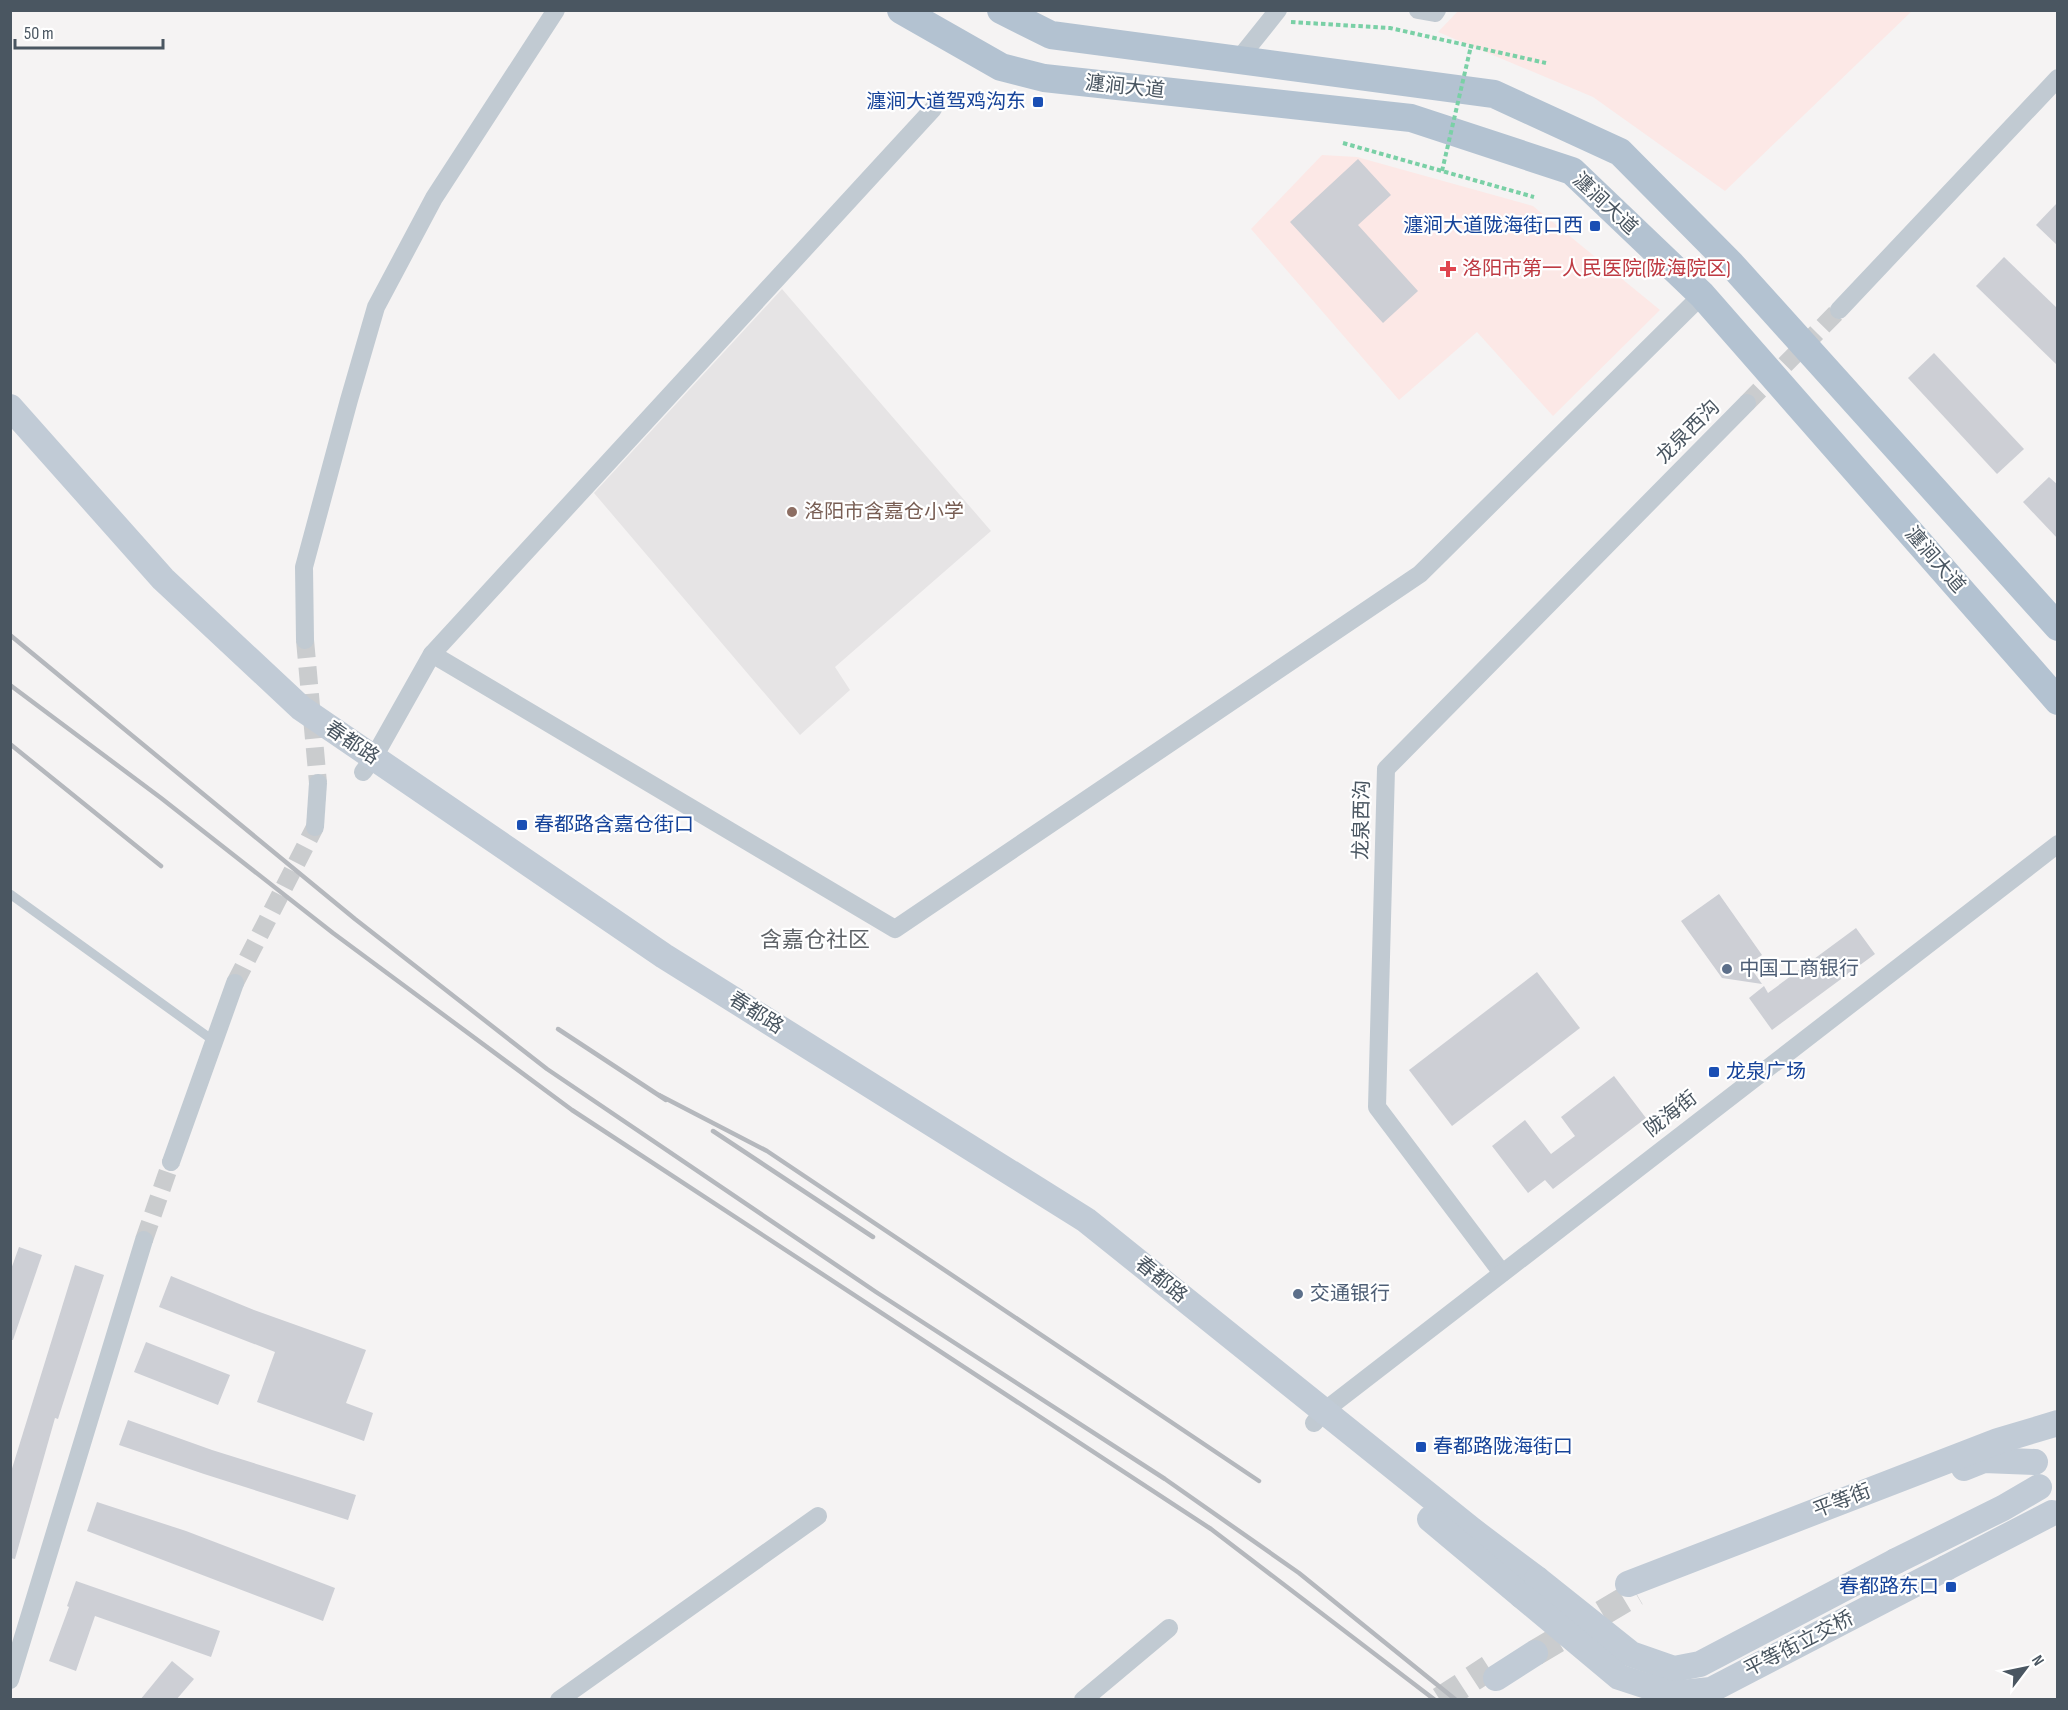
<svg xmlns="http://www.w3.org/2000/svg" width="2068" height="1710" font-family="'Sofia Sans Condensed','Noto Sans SC',sans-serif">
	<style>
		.education { fill: #e6e4e5 }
		.medical { fill: #fce8e6 }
		.building { fill: #cdcfd5 }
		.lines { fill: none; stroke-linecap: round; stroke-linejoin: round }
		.street-tunnel { stroke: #caccce; stroke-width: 18; stroke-dasharray: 18 9; stroke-linecap: butt }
		.secondary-tunnel { stroke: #caccce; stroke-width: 26; stroke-dasharray: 26 13; stroke-linecap: butt }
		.path { stroke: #7ad0a6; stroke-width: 4; stroke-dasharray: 4.5 3; stroke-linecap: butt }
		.lane { stroke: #c1cad2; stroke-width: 9 }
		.street { stroke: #c1cad2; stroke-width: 18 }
		.secondary { stroke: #c1cbd6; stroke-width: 26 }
		.primary { stroke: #b3c2d1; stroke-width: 28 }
		.rail { stroke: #b5b8bd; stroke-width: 4.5 }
		.path-bridge { stroke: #7ad0a6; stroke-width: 4; stroke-dasharray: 4.5 3; stroke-linecap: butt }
		.secondary-bridge { stroke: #c1cbd6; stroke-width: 26 }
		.transit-dot { fill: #1a4fb4; stroke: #fff; stroke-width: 2 }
		.health-dot { fill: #e0444e; stroke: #fff; stroke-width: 2 }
		.education-dot { fill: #8d6e63; stroke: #fff; stroke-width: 2 }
		.service-dot { fill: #5c6f8a; stroke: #fff; stroke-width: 2 }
		.labels { text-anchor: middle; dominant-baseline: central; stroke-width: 4.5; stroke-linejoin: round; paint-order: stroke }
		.street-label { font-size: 20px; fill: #4a5661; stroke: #fff }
		.transit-label { font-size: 20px; fill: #164399; stroke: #fff; text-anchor: end }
		.health-label { font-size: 20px; fill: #be3a42; stroke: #fff; text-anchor: start }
		.education-label { font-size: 20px; fill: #785e54; stroke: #fff; text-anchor: start }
		.service-label { font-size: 20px; fill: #4e5e75; stroke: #fff; text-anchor: start }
		.quarter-label { font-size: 22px; fill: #5f6368; stroke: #fff }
	</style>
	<rect width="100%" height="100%" fill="#f5f3f3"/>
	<!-- education -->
	<path class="education" d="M782,289l209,242 -156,136 15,23 -50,45 -206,-242z"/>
	<!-- medical -->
	<g class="medical">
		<path d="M1459,10h453v1l-187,180 -132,-94 -155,-65z"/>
		<path d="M1322,155l35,2 176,49 127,104 -107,106 -76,-84 -78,68 -148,-171z"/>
	</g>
	<!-- building -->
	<g class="building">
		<path d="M1358,159l33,36 -33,30 60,66 -35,32 -93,-101z"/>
		<path d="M2058,202v44l-22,-21z"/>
		<path d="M2004,257l54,52v57l-82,-80z"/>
		<path d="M1934,353l90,96 -27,25 -89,-96z"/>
		<path d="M2049,477l9,8v54l-35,-37z"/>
		<path d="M1719,894l43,61 -14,9 14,20 -40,-6 -41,-57z"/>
		<path d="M1856,928l19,26 -103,76 -23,-32 15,-12 4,7z"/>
		<path d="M1537,972l43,56 -128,98 -43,-56z"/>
		<path d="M1614,1076l32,42 -93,71 -8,-9 -17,13 -36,-47 33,-26 26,34 24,-18 -14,-19z"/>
		<path d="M19,1247l23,8 -29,85h-3v-68z"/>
		<path d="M75,1265l29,10 -46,144 -3,-1 -40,141 -5,-1v-83z"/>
		<path d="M171,1276l83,34 112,40 -20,53 27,10 -9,28 -107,-39 18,-50 -116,-45z"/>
		<path d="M146,1342l84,33 -12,30 -84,-33z"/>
		<path d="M128,1420l84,30 144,45 -8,25 -144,-46 -85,-29z"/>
		<path d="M97,1502l89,29 149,57 -12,33 -236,-90z"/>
		<path d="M76,1581l144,50 -9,26 -116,-41 -19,55 -27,-10 20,-54 -2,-1z"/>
		<path d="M172,1661l22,18 -18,21h-36z"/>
	</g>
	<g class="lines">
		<!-- street-tunnel -->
		<g class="street-tunnel">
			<path d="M1747,403l92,-93"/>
			<path d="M305,640l13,143"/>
			<path d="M235,983l80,-156"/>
			<path d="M144,1240l27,-78"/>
		</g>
		<!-- secondary-tunnel -->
		<g class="secondary-tunnel">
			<path d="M1535,1653l101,-60"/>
			<path d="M1440,1700l49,-32"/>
		</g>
		<!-- path -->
		<g class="path">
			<path d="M1291,22l99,6 156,35"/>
			<path d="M1343,143l191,54"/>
		</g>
		<!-- lane -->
		<path class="lane" d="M10,894l204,147"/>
		<!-- street -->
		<g class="street">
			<path d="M1418,10l17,3 2,-3"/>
			<path d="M1238,60l40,-50"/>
			<path d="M1839,310l219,-232"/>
			<path d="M305,640l-1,-73 45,-167 27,-93 58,-109 122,-188"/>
			<path d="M432,654l463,275 525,-355 282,-279"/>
			<path d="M363,772l11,-15 58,-103 501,-545"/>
			<path d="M315,827l3,-44"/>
			<path d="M171,1162l64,-179"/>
			<path d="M1502,1273l-125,-166 9,-338 361,-366"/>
			<path d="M1314,1423l10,-12 734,-567"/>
			<path d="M10,1680l134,-440"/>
			<path d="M559,1700l259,-184"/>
			<path d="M1083,1700l86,-72"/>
		</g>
		<!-- secondary -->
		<g class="secondary">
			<path d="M10,407l153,172 138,129 363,248 422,264 386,310 65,49"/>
			<path d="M1964,1468l20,-8 51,2"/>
			<path d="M1430,1519l92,77"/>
			<path d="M1896,1561l107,-53 36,-21"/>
			<path d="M1946,1568l106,-55"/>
			<path d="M1628,1584l370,-143 60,-18"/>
			<path d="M1496,1678l39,-25"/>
		</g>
		<!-- primary -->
		<g class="primary">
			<path d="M901,10l100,57 43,11 367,40 161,53 130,124 356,406"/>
			<path d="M1001,10l50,25 443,59 126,58 111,112 327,363"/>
		</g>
		<!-- rail -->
		<g class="rail">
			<path d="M10,635l345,284 192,150 329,223 289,187 134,94 157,127"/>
			<path d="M10,685l151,113 172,135 239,177 639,419 224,171"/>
			<path d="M10,744l151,122"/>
			<path d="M558,1029l108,71"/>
			<path d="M659,1095l108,56 492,330"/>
			<path d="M713,1131l160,106"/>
		</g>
		<!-- path-bridge -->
		<path class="path-bridge" d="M1442,171l29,-125"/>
		<!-- secondary-bridge -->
		<g class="secondary-bridge">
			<path d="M1537,1579l94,75 43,15 26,-5 196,-103"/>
			<path d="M1522,1596l97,81 52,17 40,-4 235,-122"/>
		</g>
	</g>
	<!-- markers -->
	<g class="transit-dot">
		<rect x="1032" y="96" width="12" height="12" rx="3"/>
		<rect x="1589" y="220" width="12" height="12" rx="3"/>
		<rect x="516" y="819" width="12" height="12" rx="3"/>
		<rect x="1708" y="1066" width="12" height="12" rx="3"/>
		<rect x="1415" y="1441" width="12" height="12" rx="3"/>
		<rect x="1945" y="1581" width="12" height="12" rx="3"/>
	</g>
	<path class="health-dot" d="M1445 260h6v6h6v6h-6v6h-6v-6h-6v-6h6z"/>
	<circle class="education-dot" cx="792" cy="512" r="6"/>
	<g class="service-dot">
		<circle cx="1727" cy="969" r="6"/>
		<circle cx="1298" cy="1294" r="6"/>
	</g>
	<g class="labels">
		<!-- street labels -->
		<g class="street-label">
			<text transform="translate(1125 87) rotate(6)">瀍涧大道</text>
			<text transform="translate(1605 204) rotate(43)">瀍涧大道</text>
			<text transform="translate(1688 432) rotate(-45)">龙泉西沟</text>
			<text transform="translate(1935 560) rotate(49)">瀍涧大道</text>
			<text transform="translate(352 743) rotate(34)">春都路</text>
			<text transform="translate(1362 820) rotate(-89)">龙泉西沟</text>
			<text transform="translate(756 1013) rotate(32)">春都路</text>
			<text transform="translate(1671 1114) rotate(-38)">陇海街</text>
			<text transform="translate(1161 1280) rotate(39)">春都路</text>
			<text transform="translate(1842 1501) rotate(-21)">平等街</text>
			<text transform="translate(1799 1644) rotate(-27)">平等街立交桥</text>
		</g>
		<!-- transit labels -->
		<g class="transit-label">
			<text x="1026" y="102">瀍涧大道驾鸡沟东</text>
			<text x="1583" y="226">瀍涧大道陇海街口西</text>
			<text x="534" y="825" text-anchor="start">春都路含嘉仓街口</text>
			<text x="1726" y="1072" text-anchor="start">龙泉广场</text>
			<text x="1433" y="1447" text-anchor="start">春都路陇海街口</text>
			<text x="1939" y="1587">春都路东口</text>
		</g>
		<!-- health labels -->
		<g class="health-label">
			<text x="1462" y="269">洛阳市第一人民医院(陇海院区)</text>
		</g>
		<!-- education labels -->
		<g class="education-label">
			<text x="804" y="512">洛阳市含嘉仓小学</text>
		</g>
		<!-- service labels -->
		<g class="service-label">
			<text x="1739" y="969">中国工商银行</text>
			<text x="1310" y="1294">交通银行</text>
		</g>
		<!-- quarter labels -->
		<g class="quarter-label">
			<text x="815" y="940">含嘉仓社区</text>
		</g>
	</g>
	<!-- border -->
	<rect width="2068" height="1710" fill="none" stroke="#4a5661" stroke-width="24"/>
	<!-- north arrow -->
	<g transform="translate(2026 1668) rotate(58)" stroke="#ffffff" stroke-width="4.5" paint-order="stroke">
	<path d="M0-4.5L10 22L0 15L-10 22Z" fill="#4a5661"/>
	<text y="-9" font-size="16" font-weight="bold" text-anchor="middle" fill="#4a5661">N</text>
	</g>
	<!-- scale -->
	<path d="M15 39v9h148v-9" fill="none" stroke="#4a5661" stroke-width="3"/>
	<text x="24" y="39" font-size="18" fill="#4a5661" stroke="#ffffff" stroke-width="4.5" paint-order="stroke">50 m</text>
</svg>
